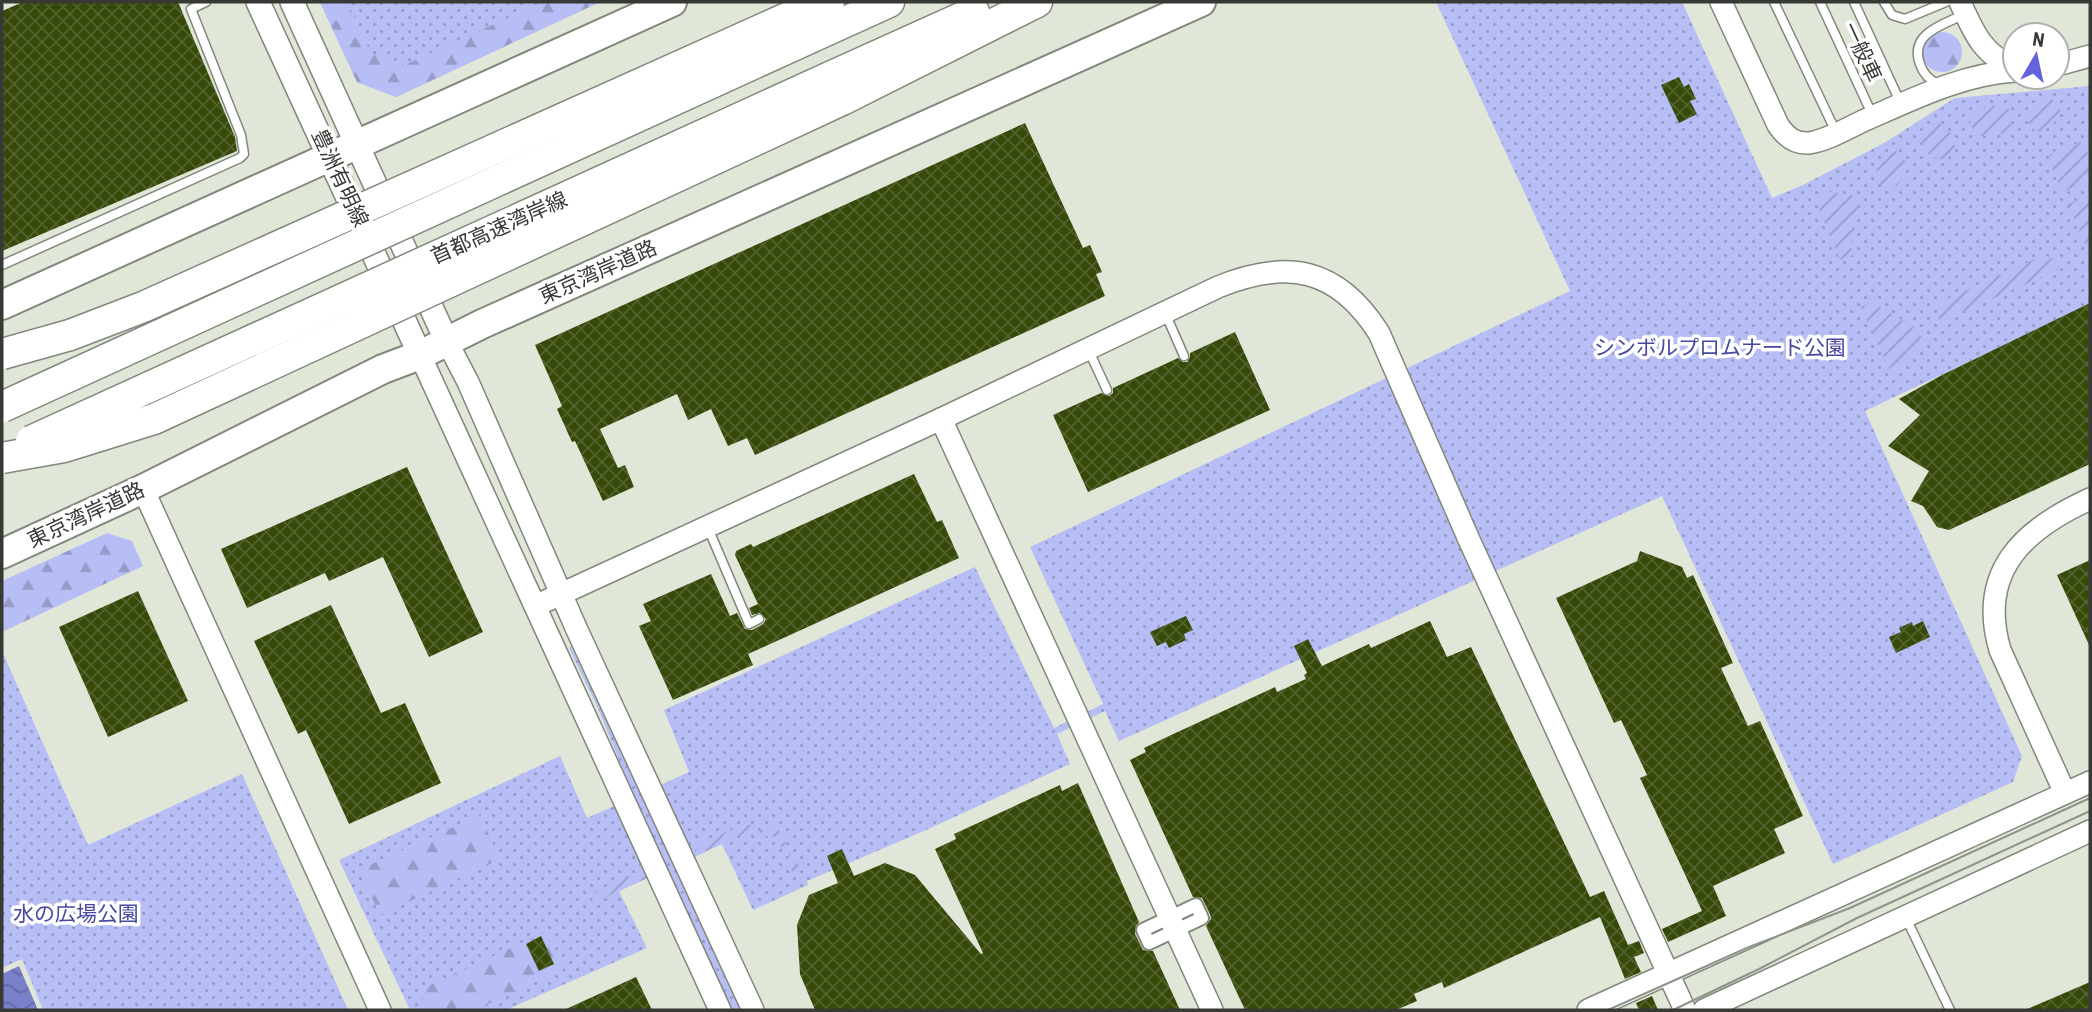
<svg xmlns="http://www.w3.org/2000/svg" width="2092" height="1012" font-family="'Roboto Condensed','Noto Sans JP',sans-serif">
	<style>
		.grass { fill: url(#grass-dots) }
		.forest { fill: url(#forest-firs) }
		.garden { fill: url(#garden-furrows) }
		.water { fill: url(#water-waves) }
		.building { fill: url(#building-cross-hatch) }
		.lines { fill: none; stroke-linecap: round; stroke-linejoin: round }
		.service-casing { stroke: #81877a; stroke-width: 11 }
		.pedestrian-casing { stroke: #81877a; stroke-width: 16 }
		.tertiary-casing { stroke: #81877a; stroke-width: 24 }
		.secondary-casing { stroke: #81877a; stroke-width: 26 }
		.trunk-casing { stroke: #81877a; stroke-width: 32 }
		.motorway-casing { stroke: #81877a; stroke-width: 33 }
		.service { stroke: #fff; stroke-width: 8 }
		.pedestrian { stroke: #fff; stroke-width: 12 }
		.tertiary { stroke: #fff; stroke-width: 21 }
		.secondary { stroke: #fff; stroke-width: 23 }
		.trunk { stroke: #fff; stroke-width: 28 }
		.motorway { stroke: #fff; stroke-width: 30 }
		.tram { stroke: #8f948a; stroke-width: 2 }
		.motorway-bridge-casing { stroke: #81877a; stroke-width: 33; stroke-linecap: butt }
		.motorway-bridge { stroke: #fff; stroke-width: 30 }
		.labels { text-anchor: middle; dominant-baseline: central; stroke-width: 7; stroke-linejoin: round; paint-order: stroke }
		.street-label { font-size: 21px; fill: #373a34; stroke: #fff }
		.park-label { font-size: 21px; fill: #4848a2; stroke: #fff }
	</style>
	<defs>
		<pattern id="grass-dots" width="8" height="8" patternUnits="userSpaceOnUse" patternTransform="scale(1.75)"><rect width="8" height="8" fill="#b7bef6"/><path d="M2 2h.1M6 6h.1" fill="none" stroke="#969bc8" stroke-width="1.8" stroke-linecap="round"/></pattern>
		<pattern id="forest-firs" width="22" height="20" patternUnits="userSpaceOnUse" patternTransform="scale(1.75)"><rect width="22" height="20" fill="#b7bef6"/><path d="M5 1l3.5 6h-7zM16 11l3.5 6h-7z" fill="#969bc8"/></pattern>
		<pattern id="garden-furrows" width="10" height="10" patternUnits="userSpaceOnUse" patternTransform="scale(1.75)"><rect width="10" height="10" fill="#b7bef6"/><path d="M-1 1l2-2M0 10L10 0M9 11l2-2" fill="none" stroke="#969bc8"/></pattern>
		<pattern id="water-waves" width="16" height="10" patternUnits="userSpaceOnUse" patternTransform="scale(1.75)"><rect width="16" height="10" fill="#7a80ca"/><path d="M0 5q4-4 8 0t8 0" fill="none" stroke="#656aa5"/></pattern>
		<pattern id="building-cross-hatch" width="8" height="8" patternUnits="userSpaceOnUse" patternTransform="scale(1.75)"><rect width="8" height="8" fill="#364908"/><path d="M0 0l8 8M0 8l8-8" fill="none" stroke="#52622d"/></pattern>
	</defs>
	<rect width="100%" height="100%" fill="#e0e6d8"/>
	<!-- grass -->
	<g class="grass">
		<path d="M320,2h280l-204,95 -39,-15z"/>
		<path d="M1436,2h246l90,196 33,-14 79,-41 71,-45 135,-12v218l-225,107 157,345 -9,26 -180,82 -171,-368 -543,245 -14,-30 -48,23 13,30 -144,66 -119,51 1,4 -55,25 -31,-66 -48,22 66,144h-9l-64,-141 -48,22 28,57 -141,62h-96l-71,-150 221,-104 27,62 47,-21 -37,-91 -28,-58 2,-2 70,148 48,-22 -25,-62 311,-143 79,161 49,-24 -73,-157 540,-256z"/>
		<path d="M2,651l86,194 154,-71 106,236h-305l-21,-51 -20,9z"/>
	</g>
	<!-- forest -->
	<g class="forest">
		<path d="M320,2h27l24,51 31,13 140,-64h58l-204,95 -39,-15z"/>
		<circle cx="1942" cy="52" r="20"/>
		<path d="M107,533l25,8 11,25 -141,66v-51z"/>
		<path d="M480,815l20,44 -120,56 -21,-45z"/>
		<path d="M546,932l18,37 -90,41h-45l-10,-20z"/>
	</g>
	<!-- garden -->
	<g class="garden">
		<path d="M2049,98c22,8 7,27 -8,34l-7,-2 -6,-8c1,-14 8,-21 21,-24z"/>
		<path d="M1992,106l17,3c13,22 -16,32 -33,25l-6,-10c3,-12 11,-16 22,-18z"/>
		<path d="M1934,122c15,4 21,14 21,29l-9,9 -15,-3c-12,-11 -16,-29 3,-35z"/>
		<path d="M2081,142l9,14v25l-28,11 -13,-30v-6l6,-5z"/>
		<path d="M1897,151l9,11 -4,17 -5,7 -10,3c-19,-10 -10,-37 10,-38z"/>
		<path d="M1830,192l22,3 6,13 -7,41 5,5 -16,6 -25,-61z"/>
		<path d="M2090,196v46l-5,2 -17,-40z"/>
		<path d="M2044,255l10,4 5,10 -119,53 -3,-10 4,-10z"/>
		<path d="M1879,298v8l39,24 6,12 -31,35 -32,-70z"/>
		<path d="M746,823l10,5 -62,29 4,-12z"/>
		<path d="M774,828l5,2 16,35 6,-1 2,6 -10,4 -7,-15 4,-2 -5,-11 -4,1 -5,-10 -14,-1 -2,-5z"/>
		<path d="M641,871l13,4 -63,29 4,-12z"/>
	</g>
	<!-- water -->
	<path class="water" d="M19,966l19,44h-36v-36z"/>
	<!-- building -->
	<g class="building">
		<path d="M23,2h155l57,135 2,14 -235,100v-240z"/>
		<path d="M1679,77l5,10 5,-3 7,15 -6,2 7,13 -18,9 -18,-38z"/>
		<path d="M1025,123l58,125 7,-3 12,27 -6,2 9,22 -350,159 -8,-17 -19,8 -17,-37 -23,11 -11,-26 -77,35 18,39 7,-3 9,22 -31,14 -28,-60 -3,1 -15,-33 5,-3 -27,-61z"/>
		<path d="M2090,303v161l-141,66 -12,-3 -14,-21 -12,-5 18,-30 -41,-25 32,-31 -21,-16 43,-24z"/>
		<path d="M1235,332l35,78 -182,82 -35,-77 48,-22 8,3 4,-3v-5l65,-30 5,4h4l3,-5v-4z"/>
		<path d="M407,467l76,165 -54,25 -46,-100 -54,24 -4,-8 -78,35 -26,-59z"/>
		<path d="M914,474l23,48 5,-2 17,38 -211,96 5,11 -80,35 -34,-74 12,-5 -8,-17 68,-30 19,42 7,-3 8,16 7,1 11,-6 3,-5 -6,-6 -8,2 -3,-7 9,-4 -23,-49 1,-4 15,-7 2,3z"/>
		<path d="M1640,551l42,16 5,11 6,-3 40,88 -12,5 27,58 12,-5 43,95 -29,13 11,24 -72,33 13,30 -58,26 -6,-13 40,-18 -62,-133 7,-3 -26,-55 -7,3 -58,-125 81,-37z"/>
		<path d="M2090,560v87l-33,-72z"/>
		<path d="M138,591l50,110 -80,36 -49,-110z"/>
		<path d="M331,605l50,108 24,-10 36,80 -92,41 -43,-94 -8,4 -44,-93z"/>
		<path d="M1186,616l7,14 -9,4 2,6 -17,8 -3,-6 -9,4 -7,-14z"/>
		<path d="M1430,621l17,36 24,-10 119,250 14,-6 24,54 11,-4 5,12 -10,4 7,15 -16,7 -25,-62 -156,71 -2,-6 -28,12 3,7 -21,9h-151l-39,-84 5,-7 -1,-5 -8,-16 -9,-1 -63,-137 16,-8 -2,-4 25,-12 106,-49 2,5 29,-13 -2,-4 3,-2 -13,-27 14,-7 14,27 47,-22 2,4z"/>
		<path d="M1923,621l7,16 -34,16 -7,-16 12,-5 -2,-4 13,-6 1,4z"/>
		<path d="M1078,783l61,139 -3,4 -1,8 8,16 10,1 27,59h-365l-15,-36 -3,-49 12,-30 29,-12 -11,-27 15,-7 12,27 31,-13 30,12 66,79 2,-1 -48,-104 21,-10 -2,-5 106,-49 2,6z"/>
		<path d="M541,936l13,28 -15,7 -13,-27z"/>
		<path d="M636,977l16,33h-88z"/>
		<path d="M2090,982v28h-65z"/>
		<path d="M1652,996l6,14h-19l-3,-7z"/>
	</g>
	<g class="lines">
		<!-- service casing -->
		<g class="service-casing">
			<g id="service">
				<path d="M1774,2l62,130"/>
				<path d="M1820,2l52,112"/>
				<path d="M1854,2l47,102"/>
				<path d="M1884,2l8,13 13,4 41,-17"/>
				<path d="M1938,84c-9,-4 -15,-11 -18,-20 -11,-30 22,-39 43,-49"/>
				<path d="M2,265l238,-107 4,-4 -3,-19 -50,-126 15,-7"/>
				<path d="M1166,315l18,41"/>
				<path d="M1088,349l19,41"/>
				<path d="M708,528l41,96 10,-5"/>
				<path d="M1906,918l44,92"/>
			</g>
		</g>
		<!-- pedestrian casing -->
		<g class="pedestrian-casing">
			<path id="pedestrian" d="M1196,905l6,13 -53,25 -6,-13z"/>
		</g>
		<!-- tertiary casing -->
		<g class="tertiary-casing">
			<g id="tertiary">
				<path d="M1721,2l57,123c8,12 17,19 31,18 19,-3 39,-15 56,-23 48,-21 98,-46 150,-49"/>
				<path d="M1960,2c13,29 23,54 55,65"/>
				<path d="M2057,65l33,-9"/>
				<path d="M446,340l22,42 109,248 176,380"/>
				<path d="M420,355l300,655"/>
				<path d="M941,419l271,591"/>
				<path d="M143,489l237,521"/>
				<path d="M535,606l406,-187 277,-132c69,-28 119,-20 161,46l91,209 215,468"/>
				<path d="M2065,793l-65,-143c-23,-79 24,-121 90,-151"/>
				<path d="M1588,1010l502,-228"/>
				<path d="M1704,1010l386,-179"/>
			</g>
		</g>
		<!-- secondary casing -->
		<g class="secondary-casing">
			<g id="secondary">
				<path d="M258,2l162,353"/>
				<path d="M292,2l154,338"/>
			</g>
		</g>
		<!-- trunk casing -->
		<g class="trunk-casing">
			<g id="trunk">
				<path d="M2,305l670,-303"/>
				<path d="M2,554l141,-65 240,-120 37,-14 62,-31 719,-322"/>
			</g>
		</g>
		<!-- motorway casing -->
		<g class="motorway-casing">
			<g id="motorway">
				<path d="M798,13l31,-11"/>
				<path d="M812,37l77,-35"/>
				<path d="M830,77l144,-65"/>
				<path d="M842,100l195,-98"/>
			</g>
		</g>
		<!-- service -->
		<use href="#service" class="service"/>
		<!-- pedestrian -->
		<use href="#pedestrian" class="pedestrian"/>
		<!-- tertiary -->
		<use href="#tertiary" class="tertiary"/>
		<!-- secondary -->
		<use href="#secondary" class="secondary"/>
		<!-- trunk -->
		<use href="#trunk" class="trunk"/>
		<!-- motorway -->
		<use href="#motorway" class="motorway"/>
		<!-- tram -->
		<g class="tram">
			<path d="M1608,1010l141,-63 101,-39 240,-110"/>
			<path d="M1673,1010l86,-41 98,-51 233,-107"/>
		</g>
		<!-- motorway-bridge casing -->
		<g class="motorway-bridge-casing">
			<g id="motorway-bridge">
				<path d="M2,354l68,-19 73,-28 655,-294"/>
				<path d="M2,407l810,-370"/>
				<path d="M31,441l799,-364"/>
				<path d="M2,458l62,-11 90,-28 688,-319"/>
			</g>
		</g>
		<!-- motorway-bridge -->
		<use href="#motorway-bridge" class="motorway-bridge"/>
	</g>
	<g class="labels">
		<!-- street labels -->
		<g class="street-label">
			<text transform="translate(1862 52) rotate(65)">一般車</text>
			<text transform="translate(340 178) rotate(65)">豊洲有明線</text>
			<text transform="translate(499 228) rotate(-24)">首都高速湾岸線</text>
			<text transform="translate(598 272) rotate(-24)">東京湾岸道路</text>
			<text transform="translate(86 515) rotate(-25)">東京湾岸道路</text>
		</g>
		<!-- park labels -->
		<g class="park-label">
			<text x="1720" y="348">シンボルプロムナード公園</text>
			<text x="76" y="914">水の広場公園</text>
		</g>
	</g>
	<!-- border -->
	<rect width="2092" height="1012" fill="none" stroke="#373a34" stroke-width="7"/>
	<!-- north arrow -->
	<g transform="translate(2036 56) rotate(9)"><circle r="33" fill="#ffffff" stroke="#afb0ae" stroke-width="2"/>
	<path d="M0-5L12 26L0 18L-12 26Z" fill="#6463dc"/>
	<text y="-10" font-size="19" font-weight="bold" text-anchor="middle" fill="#373a34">N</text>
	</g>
</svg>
